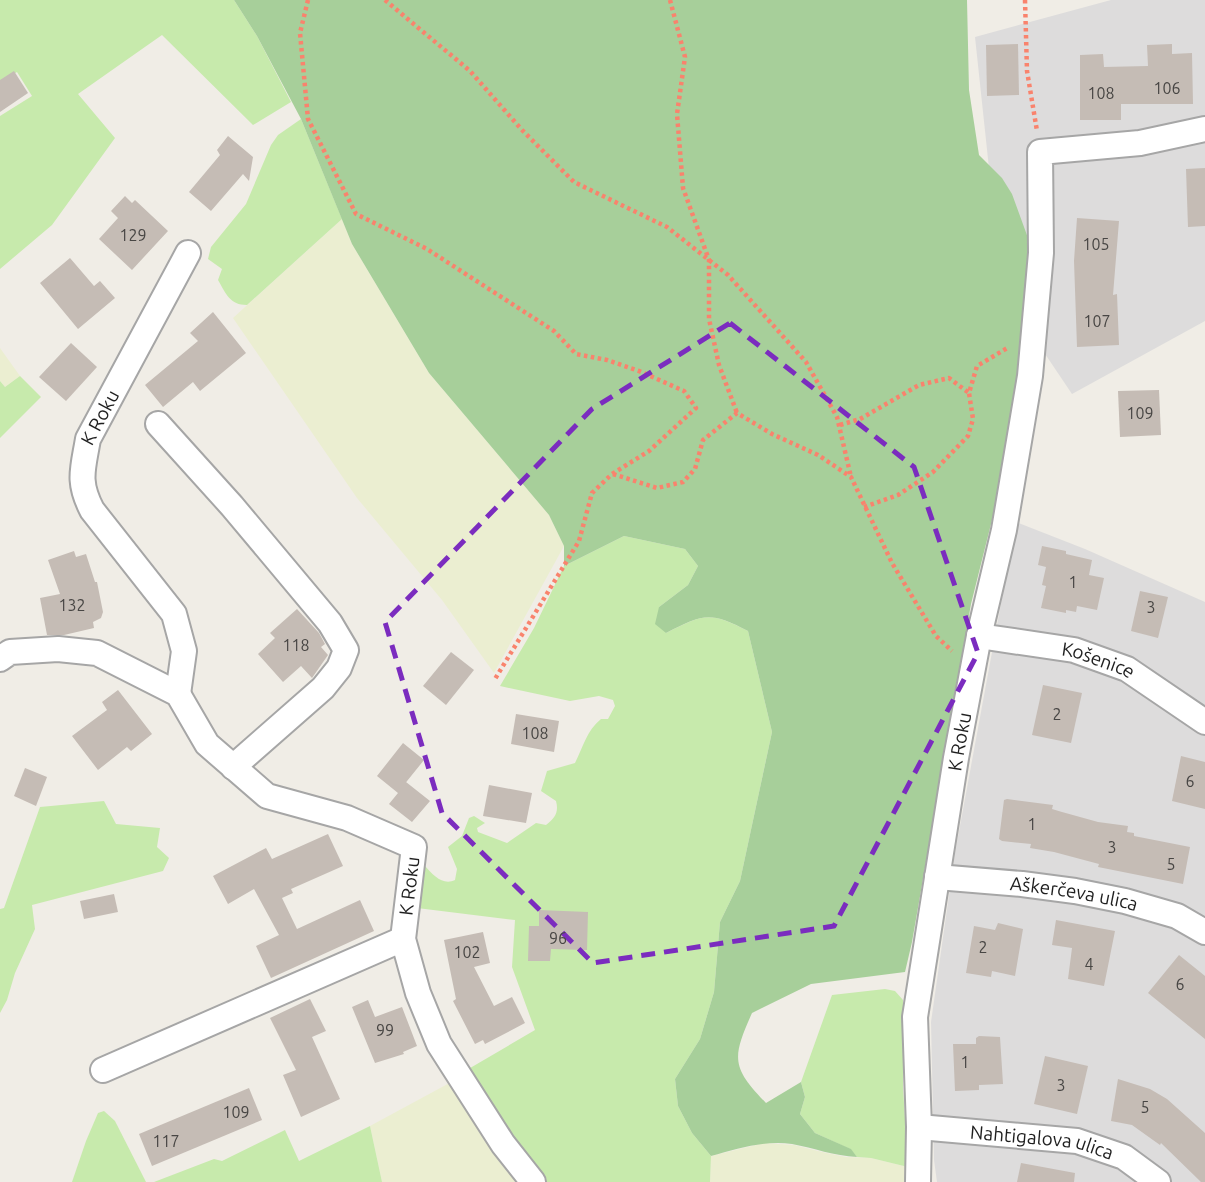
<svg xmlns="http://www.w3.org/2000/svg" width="1205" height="1182" font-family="Ubuntu,sans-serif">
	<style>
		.residential { fill: #dddcdc }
		.farmland { fill: #ebeed1 }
		.grass { fill: #c7eaac }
		.forest { fill: #a7cf9a }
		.building { fill: #c5bcb5 }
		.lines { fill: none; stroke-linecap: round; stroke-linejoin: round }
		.minor-casing { stroke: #a6a6a6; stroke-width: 28 }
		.path { stroke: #f9836d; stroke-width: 4.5; stroke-dasharray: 3.5 3.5; stroke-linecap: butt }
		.minor { stroke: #fff; stroke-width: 24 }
		.marked { fill: none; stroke: #7b2cbf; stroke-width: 5; stroke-dasharray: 14 9; stroke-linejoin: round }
		.labels { text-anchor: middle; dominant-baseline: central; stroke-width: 6; stroke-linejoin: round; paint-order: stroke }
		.number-label { font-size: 16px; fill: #484644 }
		.street-label { font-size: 19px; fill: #1f1f1f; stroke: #fff }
	</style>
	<rect width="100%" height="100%" fill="#f0ede6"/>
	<!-- residential -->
	<g class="residential">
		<path d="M1111,0h94v321l-133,73 -70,-104 -27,-253z"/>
		<path d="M1016,522l69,27 120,53v580h-268l-3,-22 -3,-138 24,-169z"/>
	</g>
	<!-- farmland -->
	<g class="farmland">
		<path d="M342,219l10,25 77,129 120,142 15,31 -70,127 -52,-73 -85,-102 -124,-180z"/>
		<path d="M0,348l20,28 -15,11 -5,-6z"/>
		<path d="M455,1080l70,102h-143l-12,-56z"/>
		<path d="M764,1143l30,2 28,7 24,5 25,1 37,9 1,15h-199l1,-26z"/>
	</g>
	<!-- grass -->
	<g class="grass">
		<path d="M0,0h234l23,36 34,66 -38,23 -91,-90 -84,59 37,44 -63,87 -52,44v-153l32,-20 -15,-24 -17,11z"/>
		<path d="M301,119l41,100 -95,86c-17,0 -21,-11 -29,-25l4,-11 -14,-10 3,-12 35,-43 25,-59 7,-10z"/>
		<path d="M20,376l21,21 -41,41v-57l5,6z"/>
		<path d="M624,536l61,13 13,17 -10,19 -29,22 7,26c39,-19 42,-22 82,-2l24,101 -32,149 -20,41 -6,70 -14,47 -25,40 3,27 14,27 19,23 -1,26h-163l-16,-12 -66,-99 70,-41 -23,-63 3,-47 -98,-12v-13l8,-29c8,9 18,20 30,14l2,-11 -9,-22 14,-11 7,-18 5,-2 11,7 -8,5 1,4 29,11 29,-20 10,2c9,-7 13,-13 10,-24l-15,-10 6,-20 28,-8c8,-16 12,-33 26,-44h7l7,-13 -2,-6 -14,-4 -29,5 -70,-15 34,-58 30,-62z"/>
		<path d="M104,801l12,23 44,4 -3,19 12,11 -6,13 -131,34 3,24 -20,44 -8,27 -7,13v-104l4,-1 36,-101z"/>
		<path d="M885,989l10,2 8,9v87l5,80 -37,-9 -14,-1 -7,-8 -35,-16 -15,-19 5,-17 -4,-15 31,-87z"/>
		<path d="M104,1111l11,10 31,61h-74l14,-41 12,-28z"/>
		<path d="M370,1126l12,56h-228l60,-23 8,2 63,-31 14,31z"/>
	</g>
	<!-- forest -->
	<path class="forest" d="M234,0h733l2,90 10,65 23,23 10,16 16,44 -1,74 -13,95 -19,101 -24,96 -59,338 -7,30 -94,12 -59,29c-20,45 -21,54 14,90l35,-21 4,15 -5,17 15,19 36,16 6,8c-23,-1 -43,-9 -65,-13 -28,-4 -54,5 -81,12l-19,-23 -14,-27 -3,-27 25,-40 14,-47 6,-70 20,-41 32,-149 -24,-101c-39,-20 -44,-17 -82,2l-11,-9 4,-17 29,-22 10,-19 -13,-17 -61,-13 -60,30v-20l-15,-31 -120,-142 -77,-129 -51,-125 -44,-83z"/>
	<!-- building -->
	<g class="building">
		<path d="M1018,44l1,51 -32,1 -1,-51z"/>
		<path d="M1172,44v10l20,-1 1,51h-72v16h-41v-65l23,-1 1,13 44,-1 -1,-21z"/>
		<path d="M14,71l14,22 -28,19v-32z"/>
		<path d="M228,136l25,21 -4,24 -6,-7 -32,37 -22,-19 31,-37 -3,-5z"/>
		<path d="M1205,168v58l-17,1 -2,-58z"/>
		<path d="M125,196l7,7 3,-3 33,31 -36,39 -33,-31 19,-21 -7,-7z"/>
		<path d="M1077,218l42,3 -6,74 4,-1 2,51 -42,2 -3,-86z"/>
		<path d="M70,258l24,28 6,-5 15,17 -37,31 -38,-46z"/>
		<path d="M213,312l33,41 -46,38 -7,-9 -30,25 -18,-22 53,-44 -8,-8z"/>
		<path d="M71,343l26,24 -31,34 -27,-24z"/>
		<path d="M1159,390l2,45 -41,2 -2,-46z"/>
		<path d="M1042,546l24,5v3l26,6 -3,15 15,3 -7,32 -20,-4 -1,6 -10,-2v3l-25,-5 5,-22 -4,-1 4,-18 -8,-2z"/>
		<path d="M74,551l2,6 10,-3 9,28h2l6,30 -2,6 -8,4 1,6 -30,7h-17l-7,-37 20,-4 -12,-34z"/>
		<path d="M1140,591l28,6 -10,41 -27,-7z"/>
		<path d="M297,609l22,24 6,11 -4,3 7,8 -16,23 -11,-12 -18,16 -25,-28 17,-16 -5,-5z"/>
		<path d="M451,652l23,18 -28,35 -23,-19z"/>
		<path d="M1043,685l39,8 -11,50 -39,-8z"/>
		<path d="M118,690l34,44 -21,17 -4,-4 -29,23 -26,-34 35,-26 -5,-8z"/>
		<path d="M516,714l43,7 -5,31 -43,-8z"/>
		<path d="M403,743l21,17 -25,31 7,-9 24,19 -18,21 -23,-18 9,-11 -21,-17z"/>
		<path d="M1181,756l24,6v47l-33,-8z"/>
		<path d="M25,768l22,9 -11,29 -22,-10z"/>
		<path d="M489,785l43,8 -6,30 -43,-7z"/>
		<path d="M1007,799l46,6 -1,4 10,3 36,10 30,4 -1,6 7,1v3l56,11 -7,37 -85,-17 1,-3 -45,-12 -24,-4 1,-4 -29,-3 -3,-2 5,-39z"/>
		<path d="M328,834l15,32 -52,23 2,4 -11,5 15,31 63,-29 14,31 -103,47 -15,-32 23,-11 -25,-46 -26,15 -15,-28 53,-28 6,11z"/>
		<path d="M114,894l4,18 -34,7 -4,-18z"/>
		<path d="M539,910l49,2 -1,38 -36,-1 -1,12h-22l1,-35h10z"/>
		<path d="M1056,920l59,11 -11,55 -36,-7 4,-31 -20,-3z"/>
		<path d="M998,923l25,6 -8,47 -23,-5 -1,6 -25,-4 8,-47 21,4z"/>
		<path d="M483,932l7,31 -16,4 20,39 18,-9 13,26 -40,21 -2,-4 -8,4 -22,-43 3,-2 -12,-59z"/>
		<path d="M1179,955l26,21v63l-57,-46z"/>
		<path d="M310,999l16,32 -14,6 28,62 -39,18 -18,-42 13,-5 -26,-52z"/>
		<path d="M368,1000l7,17 27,-10 15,39 -14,6 1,2 -29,9 -23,-56z"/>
		<path d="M979,1036l21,1 3,47 -24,1v5l-24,1 -2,-47h23v-6z"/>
		<path d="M1045,1056l43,10 -11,48 -43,-10z"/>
		<path d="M1118,1079l32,10 17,10 38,34v49h-4l-40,-39 -1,2 -28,-20 -21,-4z"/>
		<path d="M249,1088l13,32 -110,46 -13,-32z"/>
		<path d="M1021,1163l54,10 -1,9h-57z"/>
	</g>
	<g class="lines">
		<!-- minor casing -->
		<g class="minor-casing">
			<g id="minor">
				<path d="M158,424l74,82 98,117 16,27 -7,18 -16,20 -90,79"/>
				<path id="s1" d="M979,636l95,14 53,19 78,53"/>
				<path d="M0,659l10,-7 48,-3 39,4 81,41 29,50 60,52 80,22 67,29 -11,92 15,54 21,51 64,100 30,38"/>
				<path id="s2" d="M178,694l6,-43 -10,-37 -82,-104c-15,-29 -9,-41 -4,-71l100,-186"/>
				<path id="s3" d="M937,877l85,7 53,7 50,10 52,15 28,16"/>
				<path d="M103,1070l300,-131"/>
				<path id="s4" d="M919,1127l158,14 47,16 34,25"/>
				<path id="s5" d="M918,1182l1,-55 -4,-110 41,-259 23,-122 25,-106 26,-154 11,-123 -1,-101 100,-9 65,-14"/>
			</g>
		</g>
		<!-- path -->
		<g class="path">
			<path d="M308,0l-8,33 8,86 48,95 71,35 127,82 22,23 31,6 32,11 45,20 12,17 -47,43 -37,23 -20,19 -13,48 -84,138"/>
			<path d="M385,0l85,71 52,59 52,52 93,45 61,48 78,87 31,55 14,60"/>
			<path d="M670,0l15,57 -8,57 6,74 26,72v59l10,46 18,48"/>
			<path d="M1025,0l2,71 10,60"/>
			<path d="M840,425l20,-6 59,-34 30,-7 20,15"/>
			<path d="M613,474l44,14 26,-6 12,-13 8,-29 34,-27 35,21 46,21 33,22 41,86 44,73 16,15"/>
			<path d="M864,507l34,-12 35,-23 35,-36 5,-17 -4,-26 8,-27 32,-19"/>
		</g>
		<!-- minor -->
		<use href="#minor" class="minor"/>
	</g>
	<!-- marked area -->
	<path class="marked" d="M730,323l184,144 64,186 -144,273 -241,37 -151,-150 -57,-191 207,-213z"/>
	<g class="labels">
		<!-- number labels -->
		<g class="number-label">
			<text x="1167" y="88">106</text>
			<text x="1101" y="93">108</text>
			<text x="133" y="235">129</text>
			<text x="1096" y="244">105</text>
			<text x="1097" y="321">107</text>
			<text x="1140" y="413">109</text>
			<text x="1073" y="582">1</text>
			<text x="72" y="605">132</text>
			<text x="1151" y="607">3</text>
			<text x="296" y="645">118</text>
			<text x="1057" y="714">2</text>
			<text x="535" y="733">108</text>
			<text x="1190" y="781">6</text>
			<text x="1032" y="824">1</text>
			<text x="1112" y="847">3</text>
			<text x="1171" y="864">5</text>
			<text x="558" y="938">96</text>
			<text x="983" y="947">2</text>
			<text x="467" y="952">102</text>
			<text x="1089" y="964">4</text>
			<text x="1180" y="984">6</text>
			<text x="385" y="1030">99</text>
			<text x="965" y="1062">1</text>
			<text x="1061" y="1085">3</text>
			<text x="1145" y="1107">5</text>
			<text x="236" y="1112">109</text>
			<text x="166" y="1141">117</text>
		</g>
		<!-- street labels -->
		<g class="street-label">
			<text stroke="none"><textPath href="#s2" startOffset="312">K Roku</textPath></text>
			<text stroke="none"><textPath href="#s1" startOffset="122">Košenice</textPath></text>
			<text stroke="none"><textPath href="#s5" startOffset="444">K Roku</textPath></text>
			<text transform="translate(409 886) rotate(-83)">K Roku</text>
			<text stroke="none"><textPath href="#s3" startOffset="138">Aškerčeva ulica</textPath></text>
			<text stroke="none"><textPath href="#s4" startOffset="124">Nahtigalova ulica</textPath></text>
		</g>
	</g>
</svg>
